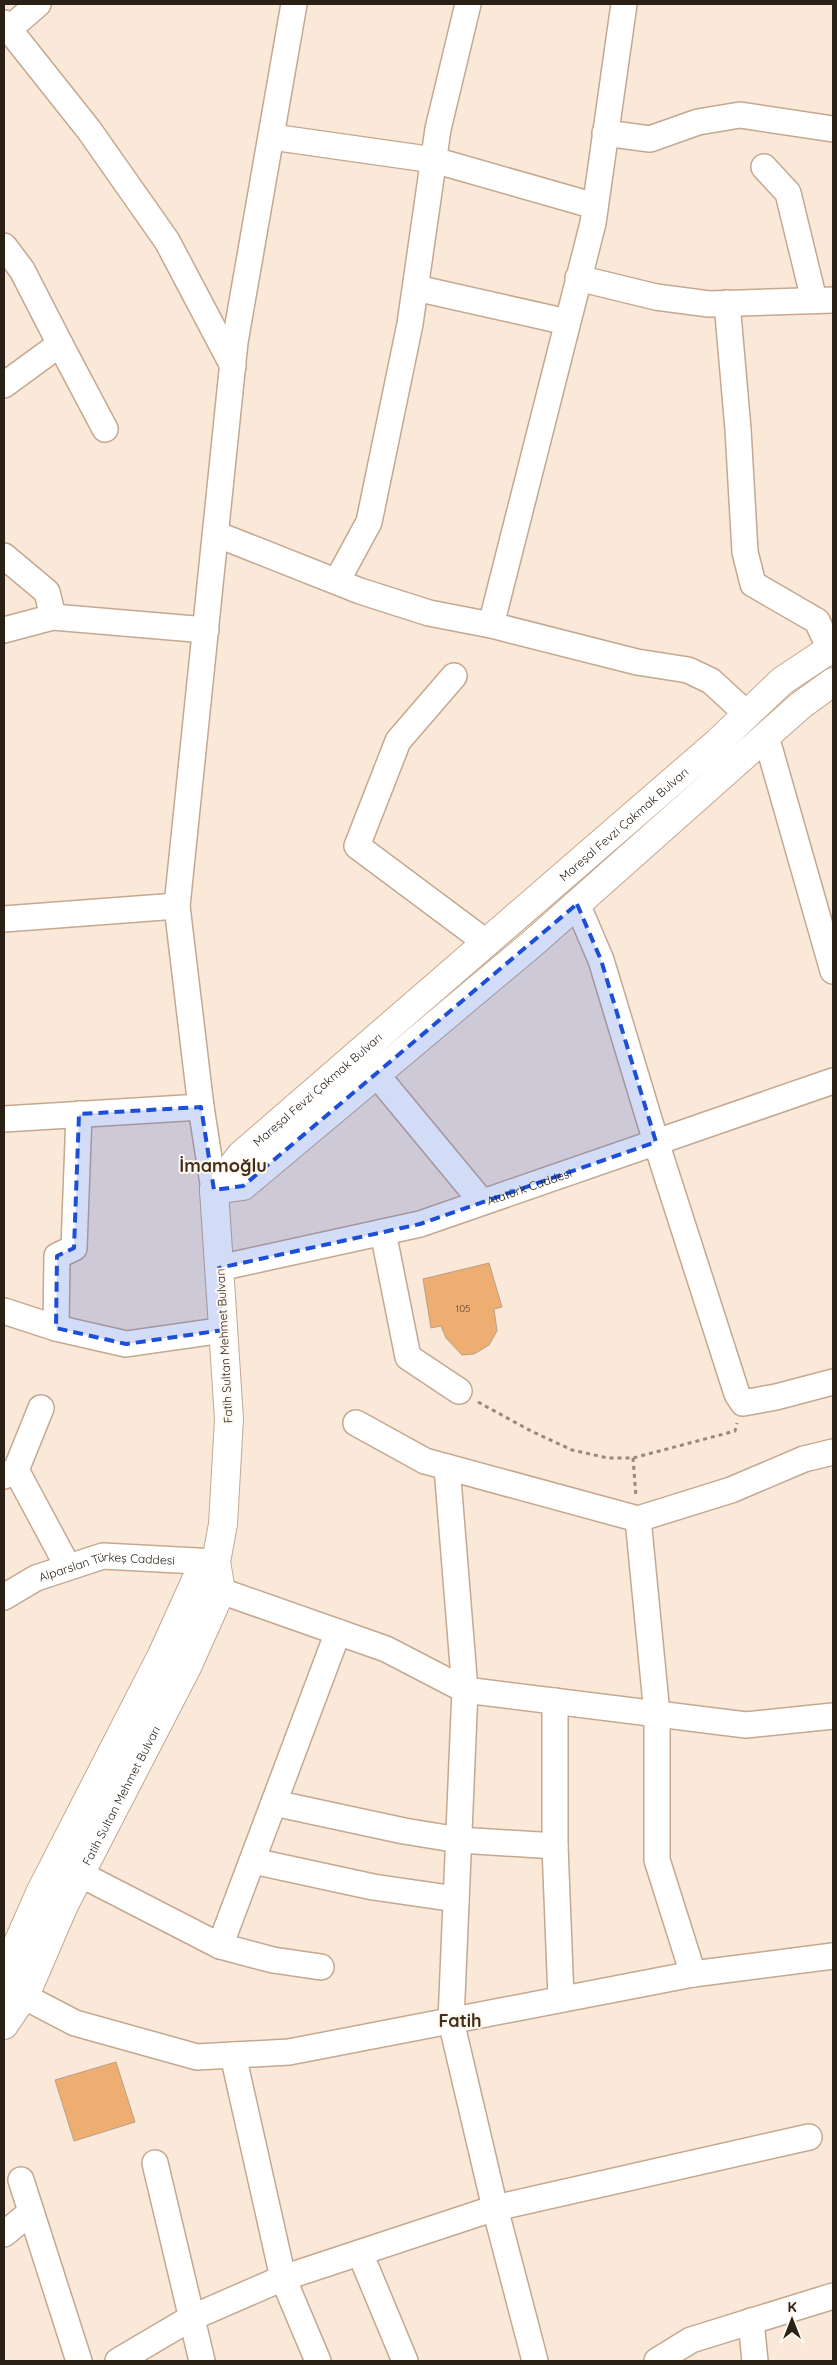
<svg xmlns="http://www.w3.org/2000/svg" width="837" height="2365" font-family="Quicksand,sans-serif">
	<style>
		.building { fill: #efae71; stroke: #bb9f86 }
		.lines { fill: none; stroke-linecap: round; stroke-linejoin: round }
		.minor-casing { stroke: #c5a88f; stroke-width: 28 }
		.major-casing { stroke: #c5a88f; stroke-width: 30 }
		.path { stroke: #98897c; stroke-width: 3; stroke-dasharray: 4 4; stroke-linecap: butt }
		.minor { stroke: #fff; stroke-width: 25 }
		.major { stroke: #fff; stroke-width: 28 }
		.marked { fill: #1d4ed8; fill-opacity: 0.2; stroke: #1d4ed8; stroke-width: 4; stroke-dasharray: 10 6; stroke-linejoin: round }
		.labels { text-anchor: middle; dominant-baseline: central; stroke-width: 4; stroke-linejoin: round; paint-order: stroke }
		.number-label { font-size: 10px; fill: #5c442d }
		.street-label { font-size: 12px; fill: #2b2016; stroke: #fef8f2 }
		.district-label { font-size: 18px; font-weight: bold; fill: #442d17; stroke: #fef8f2 }
	</style>
	<rect width="100%" height="100%" fill="#fae8d8"/>
	<!-- building -->
	<g class="building">
		<path d="M489,1263l13,44 -8,2 3,22 -8,14 -15,9 -12,1 -16,-17 -5,-12 -10,2 -8,-49z"/>
		<path d="M116,2062l19,60 -61,19 -19,-61z"/>
	</g>
	<g class="lines">
		<!-- minor casing -->
		<g class="minor-casing">
			<g id="minor">
				<path d="M4,23l85,107 78,111 66,125"/>
				<path d="M9,29l29,-25"/>
				<path d="M605,133l45,6 48,-17 42,-7 93,14"/>
				<path d="M272,137l162,23 161,46"/>
				<path d="M764,167l24,26 26,107"/>
				<path d="M4,246l18,24 38,74 -56,41"/>
				<path d="M578,278l78,19 53,7 124,-4"/>
				<path d="M416,288l151,34"/>
				<path d="M727,303l11,126 7,123 8,32 64,37 13,28"/>
				<path d="M60,344l45,85"/>
				<path d="M216,534l144,57 69,22 62,12 146,37 51,8 23,11 36,33"/>
				<path d="M4,556l43,36 6,25"/>
				<path d="M337,581l32,-59 41,-198 28,-195 30,-125"/>
				<path d="M491,625l102,-402 31,-219"/>
				<path d="M4,630l49,-13 153,13"/>
				<path d="M454,676l-56,65 -41,105 130,97"/>
				<path d="M766,736l67,235"/>
				<path d="M577,904l24,56 55,182 81,252 6,9 33,-6 57,-15"/>
				<path d="M4,919l173,-13"/>
				<path d="M376,1074l106,128"/>
				<path d="M4,1119l197,-12"/>
				<path d="M214,1190l-13,-83 -24,-201 58,-564 59,-338"/>
				<path d="M383,1232l25,125 51,34"/>
				<path id="s1" d="M219,1268l201,-44 413,-143"/>
				<path d="M4,1311l52,17 70,16 98,-14"/>
				<path d="M56,1328l1,-72 17,-8 5,-134"/>
				<path d="M356,1423l69,38 213,58 93,-29 73,-31 29,-7"/>
				<path d="M447,1467l18,223 -14,331 44,187 40,153"/>
				<path d="M16,1470l52,97"/>
				<path d="M4,1476l12,-6 25,-62"/>
				<path d="M638,1519l19,195v146l36,114"/>
				<path d="M221,1591l165,58 79,41 281,35 87,-9"/>
				<path id="s2" d="M4,1597l32,-19 67,-22 113,6"/>
				<path d="M555,1701v145l6,152"/>
				<path d="M274,1803l130,28 55,9 96,6"/>
				<path d="M253,1861l120,26 83,12"/>
				<path d="M80,1874l140,72 118,-314"/>
				<path d="M220,1946l53,14 48,7"/>
				<path d="M4,1986l71,37 122,34 92,-5 404,-78 140,-18"/>
				<path d="M233,2055l50,223 35,83"/>
				<path d="M155,2163l47,198"/>
				<path d="M21,2180l58,181"/>
				<path d="M4,2234l27,-22"/>
				<path d="M360,2253l45,108"/>
				<path d="M751,2321l4,40"/>
				<path d="M118,2361l73,-43 92,-40 212,-70 314,-71"/>
				<path d="M657,2361l34,-21 142,-44"/>
			</g>
		</g>
		<!-- major casing -->
		<g class="major-casing">
			<g id="major">
				<path id="s3" d="M214,1190l27,-35 477,-413 64,-61 51,-34"/>
				<path d="M214,1190l29,-4 290,-243 268,-238 32,-23"/>
				<path d="M4,1975l36,-82 122,-238 34,-75 20,-18"/>
				<path id="s4" d="M4,2025l23,-34 37,-86 123,-238 34,-76 -5,-29 7,-38 6,-105 -15,-229"/>
			</g>
		</g>
		<!-- path -->
		<g class="path">
			<path d="M478,1402l53,29 41,19 36,8h25l102,-27 2,-8"/>
			<path d="M633,1458l3,39"/>
		</g>
		<!-- minor -->
		<use href="#minor" class="minor"/>
		<!-- major -->
		<use href="#major" class="major"/>
	</g>
	<!-- marked area -->
	<path class="marked" d="M577,904l24,56 55,182 -236,82 -201,44 5,62 -98,14 -70,-16 1,-72 17,-8 5,-134 122,-7 13,83 29,-4z"/>
	<g class="labels">
		<!-- number labels -->
		<g class="number-label">
			<text x="463" y="1308">105</text>
		</g>
		<!-- street labels -->
		<g class="street-label">
			<text stroke="none"><textPath href="#s3" startOffset="550">Mareşal Fevzi Çakmak Bulvarı</textPath></text>
			<text stroke="none"><textPath href="#s3" startOffset="145">Mareşal Fevzi Çakmak Bulvarı</textPath></text>
			<text stroke="none"><textPath href="#s1" startOffset="321">Atatürk Caddesi</textPath></text>
			<text transform="translate(224 1346) rotate(-93)">Fatih Sultan Mehmet Bulvarı</text>
			<text stroke="none"><textPath href="#s2" startOffset="110">Alparslan Türkeş Caddesi</textPath></text>
			<text stroke="none"><textPath href="#s4" startOffset="258">Fatih Sultan Mehmet Bulvarı</textPath></text>
		</g>
		<!-- district labels -->
		<g class="district-label">
			<text x="223" y="1165">İmamoğlu</text>
			<text x="460" y="2020">Fatih</text>
		</g>
	</g>
	<!-- border -->
	<rect width="837" height="2365" fill="none" stroke="#2b2016" stroke-width="10"/>
	<!-- north arrow -->
	<g transform="translate(792 2320)" stroke="#fef8f2" stroke-width="4" paint-order="stroke">
	<path d="M0-4L9 19L0 12L-9 19Z" fill="#2b2016"/>
	<text y="-8" font-size="14" font-weight="bold" text-anchor="middle" fill="#2b2016">K</text>
	</g>
</svg>
